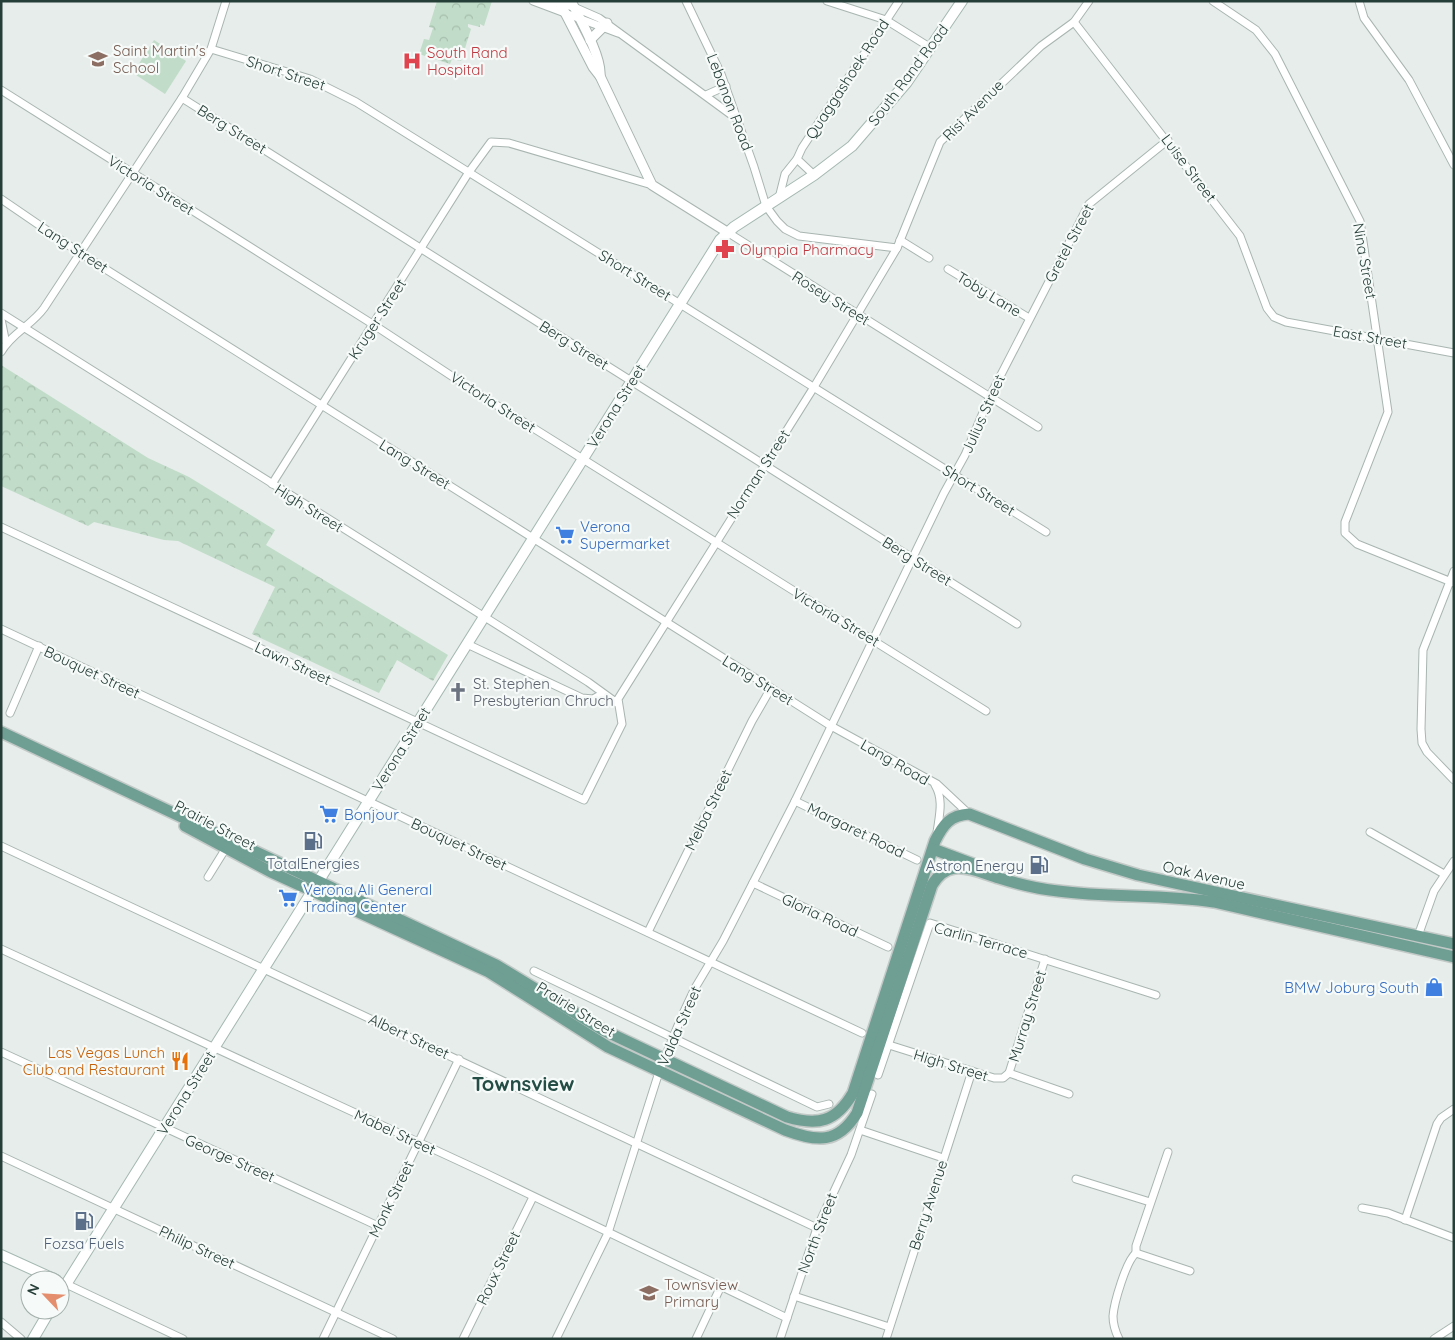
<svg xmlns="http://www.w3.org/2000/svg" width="1455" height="1340" font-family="Quicksand,sans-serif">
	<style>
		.green { fill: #c1dcc9 }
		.forest { fill: url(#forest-crowns) }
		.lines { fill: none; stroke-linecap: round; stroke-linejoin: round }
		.minor-casing { stroke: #a9b5b1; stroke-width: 9 }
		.tertiary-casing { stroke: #a9b5b1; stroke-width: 11 }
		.secondary-casing { stroke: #a5b8b2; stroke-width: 12 }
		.primary-casing { stroke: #c2c9c7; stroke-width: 14 }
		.minor { stroke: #fff; stroke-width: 7 }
		.tertiary { stroke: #fff; stroke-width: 9 }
		.secondary { stroke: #fff; stroke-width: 10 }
		.primary { stroke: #6f9e93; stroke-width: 11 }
		.labels { text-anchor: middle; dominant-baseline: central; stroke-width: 4.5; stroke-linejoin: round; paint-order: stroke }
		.education-label { font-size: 15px; fill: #785e54; stroke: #f6faf8; text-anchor: start }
		.health-label { font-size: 15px; fill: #be3a42; stroke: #f6faf8; text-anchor: start }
		.street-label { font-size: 15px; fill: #263e38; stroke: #f6faf8 }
		.shop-label { font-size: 15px; fill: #366cbe; stroke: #f6faf8; text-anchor: start }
		.worship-label { font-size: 15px; fill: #5b616d; stroke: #f6faf8; text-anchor: start }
		.service-label { font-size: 15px; fill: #4e5e75; stroke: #f6faf8 }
		.food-label { font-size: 15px; fill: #c56008; stroke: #f6faf8; text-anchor: end }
		.district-label { font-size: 20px; font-weight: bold; fill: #244e45; stroke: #f6faf8 }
	</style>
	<defs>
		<pattern id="forest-crowns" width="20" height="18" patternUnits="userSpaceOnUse" patternTransform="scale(1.25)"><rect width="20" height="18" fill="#c1dcc9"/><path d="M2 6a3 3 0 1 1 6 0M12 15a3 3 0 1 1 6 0" fill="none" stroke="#a6bead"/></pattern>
	</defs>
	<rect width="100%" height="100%" fill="#e6edea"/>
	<!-- green -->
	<path class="green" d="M154,40l32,21 -21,33 -32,-21z"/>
	<!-- forest -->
	<g class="forest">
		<path d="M437,1h55l-8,25 -4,-2v3l-12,-3v3l3,2 -10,32 -9,-2 -2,5 -31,-10 5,-15 5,1 4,-12 -4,-1z"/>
		<path d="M1,365l147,93 41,19 86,53 -9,15 182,110 -15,26 -36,-21 -18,33 -127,-59 23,-47 -97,-46 -14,-1 -70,-18 -6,4 -87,-40z"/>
	</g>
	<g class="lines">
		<!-- minor casing -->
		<g class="minor-casing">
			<g id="minor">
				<path d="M533,1l85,32"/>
				<path d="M548,1l26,6 25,11 138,101"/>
				<path d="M686,1l35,73 33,93 12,39 11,15 8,8 14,7 98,12"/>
				<path d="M827,1l59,19 45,28"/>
				<path d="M1213,1l43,29 19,24 85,167 28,191 -43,110v11l12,11 97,39"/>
				<path d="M1359,1l5,17 45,62 45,85"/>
				<path d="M1074,22l166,214 27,72 7,9 12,5 168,31"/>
				<path d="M211,49l99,30 46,23 690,430"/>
				<path d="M1,90l373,235 108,71 504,315"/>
				<path d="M706,95l20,-9"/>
				<path d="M182,98l835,526"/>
				<path d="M814,175l-17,-16 5,-11 97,-147"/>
				<path d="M779,198l6,-24 12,-15"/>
				<path d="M1,199l79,54 691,435 60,38 106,58 32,30"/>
				<path d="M727,232l311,195"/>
				<path d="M900,240l29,18"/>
				<path d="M948,269l81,49"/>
				<path d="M1,313l587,369 29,21"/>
				<path d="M1,319l5,25"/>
				<path d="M1,352c11,-19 31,-27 43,-44l138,-210 29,-49 15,-48"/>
				<path d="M272,484l197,-312 22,-30 18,1 143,42"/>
				<path d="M1,527l583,273 38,-76 -4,-25 196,-312 83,-139 43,-106 101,-96 33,-24 15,-21"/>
				<path d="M1454,571l-31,79 -2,79 1,14 5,9 27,28"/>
				<path d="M1,629l861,404"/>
				<path d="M467,644l115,54 11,1 9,-5"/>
				<path d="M10,713l29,-67"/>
				<path d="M935,785c9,15 4,31 2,48"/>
				<path d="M795,801l122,59"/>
				<path d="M1370,832l74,42"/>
				<path d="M1,846l816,382"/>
				<path d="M208,877l18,-29"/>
				<path d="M753,883l135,64"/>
				<path d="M648,932l104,-211 19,-33"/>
				<path d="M1418,936l16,-45 20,-30"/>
				<path d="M1,949l484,224 302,145"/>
				<path d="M534,971l283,136 12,-3"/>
				<path d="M889,1045l105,33h9l6,-5 60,21"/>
				<path d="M1,1052l377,174"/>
				<path d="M1009,1073l36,-114"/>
				<path d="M878,1075l52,-152 226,72"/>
				<path d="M860,1130l83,28"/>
				<path d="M1,1156l392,183"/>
				<path d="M1076,1179l74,23"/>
				<path d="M1362,1208l26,5 66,25"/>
				<path d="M1405,1220l32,-96 4,-6 13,-9"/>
				<path d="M1136,1253v-7l32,-94"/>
				<path d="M1136,1253l54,18"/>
				<path d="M66,1284l117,55"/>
				<path d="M794,1296l95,31"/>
				<path d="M1,1322l20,17"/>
				<path d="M323,1339l136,-280"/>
				<path d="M463,1339l70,-142"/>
				<path d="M556,1339l52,-106 51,-161 22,-54 14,-30 28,-47 72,-140 149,-308 21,-38 25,-59 99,-192 79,-64"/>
				<path d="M696,1339l25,-53"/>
				<path d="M780,1339l37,-111 34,-73 21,-61"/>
				<path d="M886,1339l86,-268"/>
				<path d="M1119,1339c-4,-8 -6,-15 -6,-23 1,-13 13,-55 23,-63"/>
				<path d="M1434,1339l20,-13"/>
			</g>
		</g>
		<!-- tertiary casing -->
		<g class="tertiary-casing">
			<g id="tertiary">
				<path d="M559,1l34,66 7,9 52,109 75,47"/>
				<path d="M571,1c9,18 31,56 29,75"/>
				<path d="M590,40l17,-17"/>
			</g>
		</g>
		<!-- secondary casing -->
		<g class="secondary-casing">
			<g id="secondary">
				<path d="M1,1255l55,25"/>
				<path d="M60,1294l660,-1054 14,-13 80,-52 38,-29 55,-64 55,-81"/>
				<path d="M33,1339l17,-29"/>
			</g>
		</g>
		<!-- primary casing -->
		<g class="primary-casing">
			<g id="primary">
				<path d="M1,732l495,233 107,65 184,87c31,9 49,5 66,-24l82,-252c8,-16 15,-26 34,-27l116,45 53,16 316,69"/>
				<path d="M185,826l86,46 218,100 119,75 177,83c32,12 53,14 72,-17l75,-228c5,-8 12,-16 23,-17 14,-2 30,6 44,10 19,6 39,11 59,13 52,7 104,3 156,11l240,55"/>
				<path d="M933,849l40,15"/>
			</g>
		</g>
		<!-- minor -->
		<use href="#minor" class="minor"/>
		<!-- tertiary -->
		<use href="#tertiary" class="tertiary"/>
		<!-- secondary -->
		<use href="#secondary" class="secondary"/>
		<!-- primary -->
		<use href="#primary" class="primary"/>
	</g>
	<!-- icons -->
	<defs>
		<g id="school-bare" transform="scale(1.5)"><path d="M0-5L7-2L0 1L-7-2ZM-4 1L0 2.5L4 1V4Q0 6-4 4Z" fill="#8d6e63" stroke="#f6faf8" stroke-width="2.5" paint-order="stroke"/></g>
		<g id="hospital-bare" transform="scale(1.5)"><path d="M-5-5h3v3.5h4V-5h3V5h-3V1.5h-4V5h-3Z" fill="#e0444e" stroke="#f6faf8" stroke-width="2.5" paint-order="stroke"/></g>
		<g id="pharmacy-bare" transform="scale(1.5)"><path d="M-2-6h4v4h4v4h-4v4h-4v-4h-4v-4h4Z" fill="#e0444e" stroke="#f6faf8" stroke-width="2.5" paint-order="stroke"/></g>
		<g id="supermarket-bare" transform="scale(1.5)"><path d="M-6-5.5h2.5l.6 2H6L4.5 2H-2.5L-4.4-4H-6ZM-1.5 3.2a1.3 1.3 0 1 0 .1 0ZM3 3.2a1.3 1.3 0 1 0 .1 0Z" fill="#3f7fe0" stroke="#f6faf8" stroke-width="2.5" paint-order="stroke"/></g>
		<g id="church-bare" transform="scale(1.5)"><path d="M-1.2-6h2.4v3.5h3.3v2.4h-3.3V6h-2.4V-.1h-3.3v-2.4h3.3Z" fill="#6b7280" stroke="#f6faf8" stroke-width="2.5" paint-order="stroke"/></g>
		<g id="fuel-bare" transform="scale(1.5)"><path d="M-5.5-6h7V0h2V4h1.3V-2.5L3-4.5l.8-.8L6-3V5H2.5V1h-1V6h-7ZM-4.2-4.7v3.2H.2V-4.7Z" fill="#5c6f8a" stroke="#f6faf8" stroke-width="2.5" paint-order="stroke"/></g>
		<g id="shop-bare" transform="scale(1.5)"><path d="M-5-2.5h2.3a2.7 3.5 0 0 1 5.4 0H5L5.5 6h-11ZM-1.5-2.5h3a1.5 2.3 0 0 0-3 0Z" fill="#3f7fe0" stroke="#f6faf8" stroke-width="2.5" paint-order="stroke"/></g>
		<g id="restaurant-bare" transform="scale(1.5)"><path d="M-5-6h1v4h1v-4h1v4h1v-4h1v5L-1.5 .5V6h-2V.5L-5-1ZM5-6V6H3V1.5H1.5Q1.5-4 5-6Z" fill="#e8710a" stroke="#f6faf8" stroke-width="2.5" paint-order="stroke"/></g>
	</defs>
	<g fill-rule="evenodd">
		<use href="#school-bare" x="98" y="59"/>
		<use href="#hospital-bare" x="412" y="61"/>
		<use href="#pharmacy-bare" x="725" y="249"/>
		<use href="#supermarket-bare" x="565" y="535"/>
		<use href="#church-bare" x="458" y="692"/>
		<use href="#supermarket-bare" x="329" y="814"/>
		<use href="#fuel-bare" x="313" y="841"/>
		<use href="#fuel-bare" x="1039" y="865"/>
		<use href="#supermarket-bare" x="288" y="898"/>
		<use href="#shop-bare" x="1434" y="987"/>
		<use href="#restaurant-bare" x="180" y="1061"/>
		<use href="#fuel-bare" x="84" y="1221"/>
		<use href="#school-bare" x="649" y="1293"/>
	</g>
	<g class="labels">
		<!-- education labels -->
		<g class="education-label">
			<text x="113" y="50">Saint Martin's<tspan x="113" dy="17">School</tspan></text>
			<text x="664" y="1284">Townsview<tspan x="664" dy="17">Primary</tspan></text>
		</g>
		<!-- health labels -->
		<g class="health-label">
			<text x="427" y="52">South Rand<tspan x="427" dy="17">Hospital</tspan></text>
			<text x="740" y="249">Olympia Pharmacy</text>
		</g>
		<!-- street labels -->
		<g class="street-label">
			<text transform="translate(286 73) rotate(18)">Short Street</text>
			<text transform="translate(908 75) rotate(-53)">South Rand Road</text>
			<text transform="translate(847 79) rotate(-57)">Quaggashoek Road</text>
			<text transform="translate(730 102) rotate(69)">Lebanon Road</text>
			<text transform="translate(973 110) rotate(-45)">Risi Avenue</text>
			<text transform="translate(232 129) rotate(32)">Berg Street</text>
			<text transform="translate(1189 168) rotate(53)">Luise Street</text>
			<text transform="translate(151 185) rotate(32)">Victoria Street</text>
			<text transform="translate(1069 243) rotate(-62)">Gretel Street</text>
			<text transform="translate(73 247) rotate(33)">Lang Street</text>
			<text transform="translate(1365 261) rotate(80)">Nina Street</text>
			<text transform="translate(635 275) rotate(32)">Short Street</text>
			<text transform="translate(989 294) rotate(31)">Toby Lane</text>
			<text transform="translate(831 298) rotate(32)">Rosey Street</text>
			<text transform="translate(377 319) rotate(-57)">Kruger Street</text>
			<text transform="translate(1370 337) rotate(10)">East Street</text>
			<text transform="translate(574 345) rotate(32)">Berg Street</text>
			<text transform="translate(493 402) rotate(33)">Victoria Street</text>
			<text transform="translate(616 406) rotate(-58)">Verona Street</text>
			<text transform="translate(983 414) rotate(-66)">Julius Street</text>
			<text transform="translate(415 464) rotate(32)">Lang Street</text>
			<text transform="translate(758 474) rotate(-57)">Norman Street</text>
			<text transform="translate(979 490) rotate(32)">Short Street</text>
			<text transform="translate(309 508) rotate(32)">High Street</text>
			<text transform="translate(917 561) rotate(32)">Berg Street</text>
			<text transform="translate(836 617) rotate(31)">Victoria Street</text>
			<text transform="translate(293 663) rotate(25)">Lawn Street</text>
			<text transform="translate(92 672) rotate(25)">Bouquet Street</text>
			<text transform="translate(758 680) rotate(32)">Lang Street</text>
			<text transform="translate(401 749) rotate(-58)">Verona Street</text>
			<text transform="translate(895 762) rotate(30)">Lang Road</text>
			<text transform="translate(708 810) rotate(-64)">Melba Street</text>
			<text transform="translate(215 825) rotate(28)">Prairie Street</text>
			<text transform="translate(856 830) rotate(26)">Margaret Road</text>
			<text transform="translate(459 844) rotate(25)">Bouquet Street</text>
			<text transform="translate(1204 875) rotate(13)">Oak Avenue</text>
			<text transform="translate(820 915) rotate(25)">Gloria Road</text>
			<text transform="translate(981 940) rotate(16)">Carlin Terrace</text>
			<text transform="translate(576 1009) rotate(32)">Prairie Street</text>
			<text transform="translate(1027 1016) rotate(-73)">Murray Street</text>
			<text transform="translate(679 1026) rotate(-66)">Valda Street</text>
			<text transform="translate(409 1036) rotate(25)">Albert Street</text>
			<text transform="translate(951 1065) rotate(17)">High Street</text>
			<text transform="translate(186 1093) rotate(-58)">Verona Street</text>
			<text transform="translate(395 1132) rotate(25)">Mabel Street</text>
			<text transform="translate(230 1158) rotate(24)">George Street</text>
			<text transform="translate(391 1199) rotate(-64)">Monk Street</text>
			<text transform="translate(928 1205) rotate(-72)">Berry Avenue</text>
			<text transform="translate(817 1233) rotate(-69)">North Street</text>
			<text transform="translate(197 1247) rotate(25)">Philip Street</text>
			<text transform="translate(498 1268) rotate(-64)">Roux Street</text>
		</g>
		<!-- shop labels -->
		<g class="shop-label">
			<text x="580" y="526">Verona<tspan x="580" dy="17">Supermarket</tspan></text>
			<text x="344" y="814">Bonjour</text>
			<text x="303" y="889">Verona Ali General<tspan x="303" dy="17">Trading Center</tspan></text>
			<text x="1419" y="987" text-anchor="end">BMW Joburg South</text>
		</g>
		<!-- worship labels -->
		<g class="worship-label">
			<text x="473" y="683">St. Stephen<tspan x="473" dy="17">Presbyterian Chruch</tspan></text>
		</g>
		<!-- service labels -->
		<g class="service-label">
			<text x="313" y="863">TotalEnergies</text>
			<text x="1024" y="865" text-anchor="end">Astron Energy</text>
			<text x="84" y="1243">Fozsa Fuels</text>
		</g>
		<!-- food labels -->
		<g class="food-label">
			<text x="165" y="1052">Las Vegas Lunch<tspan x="165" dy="17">Club and Restaurant</tspan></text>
		</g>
		<!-- district labels -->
		<g class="district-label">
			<text x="523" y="1083">Townsview</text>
		</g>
	</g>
	<!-- border -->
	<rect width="1455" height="1340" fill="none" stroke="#263e38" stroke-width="5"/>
	<!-- north arrow -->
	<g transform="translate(45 1295) rotate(295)"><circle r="24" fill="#f6faf8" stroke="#a3afab"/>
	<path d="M0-4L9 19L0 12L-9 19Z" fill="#e58e6d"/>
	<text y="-8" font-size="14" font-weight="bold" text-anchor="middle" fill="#263e38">N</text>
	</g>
</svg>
